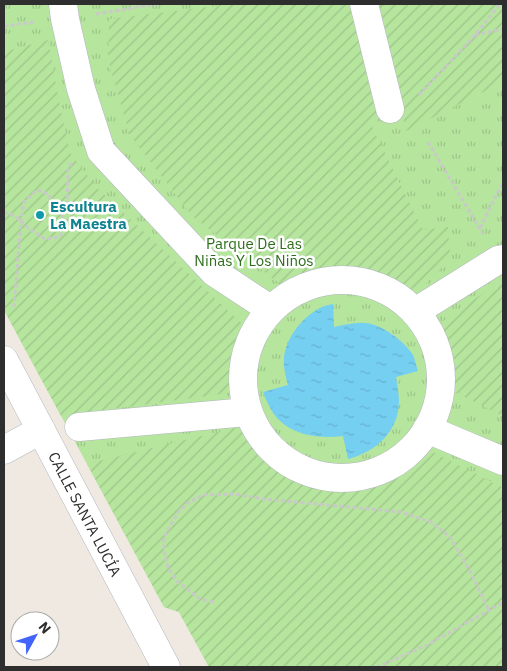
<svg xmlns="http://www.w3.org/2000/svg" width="507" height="671" font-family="'IBM Plex Sans',sans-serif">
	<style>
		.park { fill: url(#park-tufts) }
		.garden { fill: url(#garden-furrows) }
		.water { fill: url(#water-ripples) }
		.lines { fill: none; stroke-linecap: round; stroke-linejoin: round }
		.minor-casing { stroke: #b4b7c1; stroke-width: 29 }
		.path { stroke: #c9c9c9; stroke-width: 3; stroke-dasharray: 4 2.5; stroke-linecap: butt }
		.minor { stroke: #fff; stroke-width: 28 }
		.culture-dot { fill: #0f9aa8; stroke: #fff; stroke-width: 2 }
		.labels { text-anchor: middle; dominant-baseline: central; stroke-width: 5; stroke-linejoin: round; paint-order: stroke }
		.culture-label { font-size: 15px; font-weight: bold; fill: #0d838f; stroke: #fff; text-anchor: start }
		.park-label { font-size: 15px; fill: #2c6e1b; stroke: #fff }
		.street-label { font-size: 15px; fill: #2e2e2e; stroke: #fff }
	</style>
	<defs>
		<pattern id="park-tufts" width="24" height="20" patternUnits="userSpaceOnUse" patternTransform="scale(1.25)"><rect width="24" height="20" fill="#b6e59e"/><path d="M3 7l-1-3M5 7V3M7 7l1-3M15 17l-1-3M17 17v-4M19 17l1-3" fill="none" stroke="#9dc588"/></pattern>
		<pattern id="garden-furrows" width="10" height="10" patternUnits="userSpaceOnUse" patternTransform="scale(1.25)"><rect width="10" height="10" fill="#b6e59e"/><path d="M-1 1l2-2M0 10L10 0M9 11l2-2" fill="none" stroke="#9dc588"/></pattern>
		<pattern id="water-ripples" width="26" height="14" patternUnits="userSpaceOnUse" patternTransform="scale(1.25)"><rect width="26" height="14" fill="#75cff0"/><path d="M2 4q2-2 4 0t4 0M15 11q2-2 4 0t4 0" fill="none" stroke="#66b2ce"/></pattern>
	</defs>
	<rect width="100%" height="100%" fill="#efe9e1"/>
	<!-- park -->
	<path class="park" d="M4,4h499v663h-294l-30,-55 -15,-5 -160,-297z"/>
	<!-- garden -->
	<g class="garden">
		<path d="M234,4h115l32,111 -9,12 51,103 25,-3 2,32 -42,43 -37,-20 -23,-3 -60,11 -96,-74 -62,-81 -22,-75 1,-41z"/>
		<path d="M378,4h125v78l-97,49z"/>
		<path d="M48,40l12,67 10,46 28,36 150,140 -8,23 -5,40 -174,24 -57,-106v-258z"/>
		<path d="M503,283v133l-62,-31 -1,-15 -11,-39 66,-46z"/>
		<path d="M246,425c12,11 29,29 43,38 29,18 68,21 98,5 12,-7 21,-15 30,-24l86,44v179h-294l-30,-55 -15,-5 -77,-143z"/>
	</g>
	<!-- water -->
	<path class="water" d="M333,304l1,23c10,-2 21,-5 31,-4 16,1 37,17 46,29 4,5 5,13 7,19l-22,6c1,8 3,16 3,24 0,30 -23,51 -51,58l-5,-23c-21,3 -48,0 -64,-16 -8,-8 -12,-18 -16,-28l25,-7c-2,-8 -5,-18 -4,-27 2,-20 17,-39 34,-49 5,-3 10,-4 15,-5z"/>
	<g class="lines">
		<!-- minor casing -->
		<g class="minor-casing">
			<g id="minor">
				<path d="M63,4l2,15 16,70 20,62 113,121 56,37"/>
				<path d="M364,4l26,105"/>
				<circle cx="342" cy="379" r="99"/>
				<path d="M415,312l83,-52 5,-1"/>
				<path id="s1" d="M4,360l162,307"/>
				<path d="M79,427l168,-15"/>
				<path d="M427,429l76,32"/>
				<path d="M4,450l37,-20"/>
			</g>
		</g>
		<!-- path -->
		<g class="path">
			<path d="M96,14l61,-10"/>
			<path d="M4,26l31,-4"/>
			<path d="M475,35l28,-6"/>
			<path d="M419,95l56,-60 25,-31"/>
			<path d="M428,142l55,92"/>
			<path d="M4,212l11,4 13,12 17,11 15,-2 4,-11 -2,-13"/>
			<path d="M480,228l23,-46"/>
			<path d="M14,307l7,-86 3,-19 13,-12 11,4 14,19 5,-4 1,-39 4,-9"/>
			<path d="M213,602l-13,-3 -22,-17 -10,-14 -4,-16v-15l15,-26 10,-9 14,-7 31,-1 30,5 137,13 30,10 19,15 21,36 18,38"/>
			<path d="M377,667l50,-22 75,-42 1,-1"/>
		</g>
		<!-- minor -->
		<use href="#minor" class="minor"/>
	</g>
	<!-- markers -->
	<circle class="culture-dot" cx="40" cy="215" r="5"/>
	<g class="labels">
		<!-- culture labels -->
		<g class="culture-label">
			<text x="50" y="206">Escultura<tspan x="50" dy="17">La Maestra</tspan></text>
		</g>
		<!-- park labels -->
		<g class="park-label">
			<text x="254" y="243">Parque De Las<tspan x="254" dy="17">Niñas Y Los Niños</tspan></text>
		</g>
		<!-- street labels -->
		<g class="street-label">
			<text stroke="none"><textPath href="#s1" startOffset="174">CALLE SANTA LUCÍA</textPath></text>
		</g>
	</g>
	<!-- border -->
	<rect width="507" height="671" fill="none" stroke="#2e2e2e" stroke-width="10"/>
	<!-- north arrow -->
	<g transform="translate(35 636) rotate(50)"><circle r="24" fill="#ffffff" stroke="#ababab"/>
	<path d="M0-4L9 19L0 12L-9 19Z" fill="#4264fb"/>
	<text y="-8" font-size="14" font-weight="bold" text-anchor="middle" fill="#2e2e2e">N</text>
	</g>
</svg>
